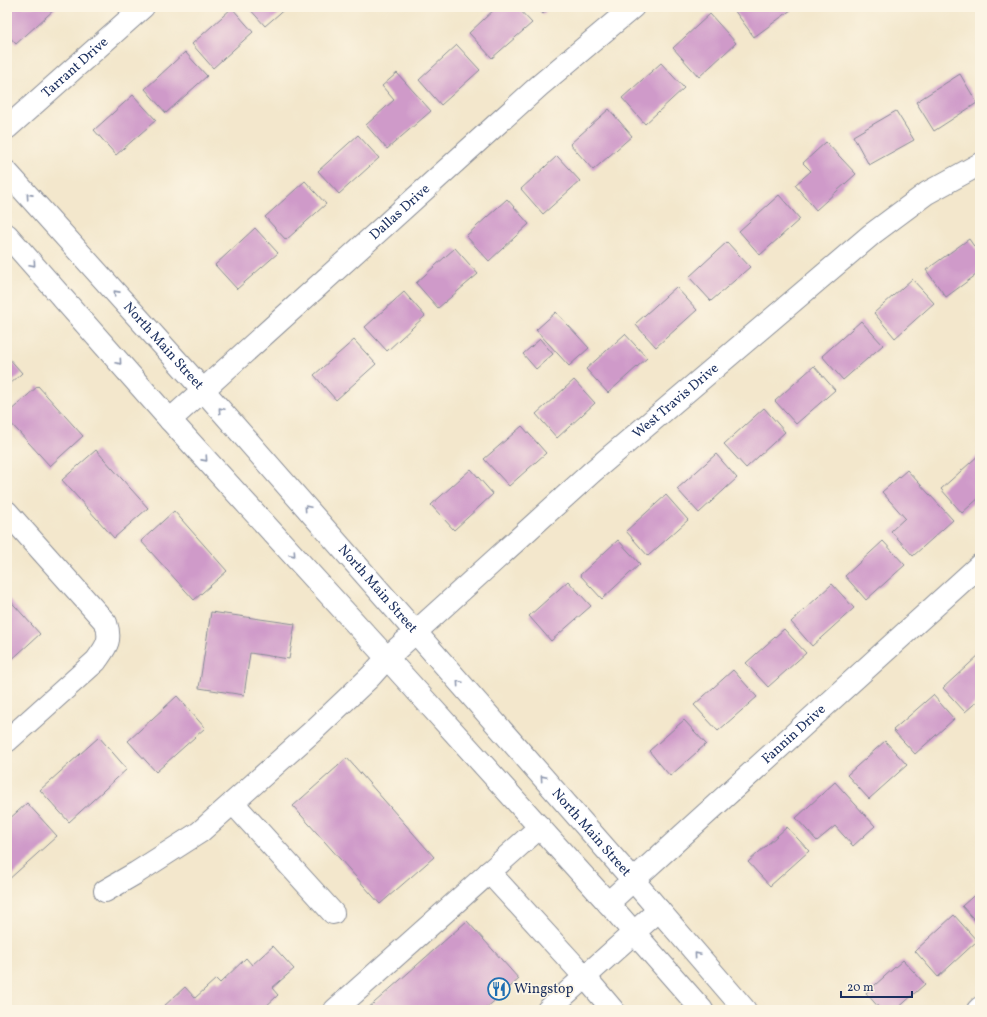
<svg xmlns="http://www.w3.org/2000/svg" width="987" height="1017" font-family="Vollkorn,serif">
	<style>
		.building { fill: #cf9ac9 }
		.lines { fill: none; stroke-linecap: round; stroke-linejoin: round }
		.minor-casing { stroke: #878b95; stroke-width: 24 }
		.major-casing { stroke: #878b95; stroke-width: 24 }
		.minor { stroke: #fff; stroke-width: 22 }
		.major { stroke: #fff; stroke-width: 22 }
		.oneway { stroke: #8d97ae }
		.labels { text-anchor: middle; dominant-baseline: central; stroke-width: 3.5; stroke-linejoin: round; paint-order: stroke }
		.street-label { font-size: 14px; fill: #1b2f5e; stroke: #fcf5e5 }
		.poi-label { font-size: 14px; fill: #1b2f5e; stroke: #fcf5e5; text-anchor: start }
	</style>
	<rect width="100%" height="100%" fill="#fcf5e5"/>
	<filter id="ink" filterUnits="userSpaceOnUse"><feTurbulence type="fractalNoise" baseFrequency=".025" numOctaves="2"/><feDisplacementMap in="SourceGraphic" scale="8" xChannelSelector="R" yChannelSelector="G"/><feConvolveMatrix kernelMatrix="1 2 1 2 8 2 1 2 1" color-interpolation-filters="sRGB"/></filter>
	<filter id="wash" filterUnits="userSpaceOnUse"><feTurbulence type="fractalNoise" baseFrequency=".012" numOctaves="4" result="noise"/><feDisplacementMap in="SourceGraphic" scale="16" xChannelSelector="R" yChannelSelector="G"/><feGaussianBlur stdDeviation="0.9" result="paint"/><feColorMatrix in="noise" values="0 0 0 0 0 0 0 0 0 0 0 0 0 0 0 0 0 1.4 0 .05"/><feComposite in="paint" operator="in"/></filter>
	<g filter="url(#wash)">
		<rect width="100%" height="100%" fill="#f3e7cc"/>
		<g id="blocks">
			<!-- building -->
			<g class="building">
				<path d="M7,7h48l1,1 -40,36 -9,-10z"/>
				<path d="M248,7h39l-22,19z"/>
				<path d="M497,7h20l15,16 -40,35 -23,-25z"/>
				<path d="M536,7h14l-7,7z"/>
				<path d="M738,7h57l-41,30 -20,-27z"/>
				<path d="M232,8l21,24 -40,36 -21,-24z"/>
				<path d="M710,14l26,29 -37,34 -26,-29z"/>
				<path d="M457,45l23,25 -39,35 -22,-25z"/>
				<path d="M185,52l22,24 -41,37 -21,-24z"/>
				<path d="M661,63l23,25 -39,36 -23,-26z"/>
				<path d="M397,73l34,38 -44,38 -21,-24 28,-25 -12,-14z"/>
				<path d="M960,74l17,29 -43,28 -18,-29z"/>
				<path d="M133,95l23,25 -40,35 -22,-25z"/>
				<path d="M609,109l23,27 -39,34 -23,-26z"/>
				<path d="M896,111l18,29 -45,25 -16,-29z"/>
				<path d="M358,135l21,23 -40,36 -21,-23z"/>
				<path d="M826,142l30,32 -40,36 -21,-25 16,-14 -8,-8z"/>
				<path d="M557,156l23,25 -37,33 -22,-25z"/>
				<path d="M305,181l21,23 -40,36 -21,-23z"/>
				<path d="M779,195l21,24 -40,36 -21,-24z"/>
				<path d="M507,199l22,25 -40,37 -23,-25z"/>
				<path d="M255,228l23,25 -41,36 -22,-24z"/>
				<path d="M969,239l11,16v17l-34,25 -20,-27z"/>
				<path d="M727,242l23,25 -39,34 -22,-24z"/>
				<path d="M455,248l23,26 -40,34 -22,-25z"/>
				<path d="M912,279l22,24 -39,35 -21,-25z"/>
				<path d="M676,287l21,23 -41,37 -21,-23z"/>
				<path d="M404,292l21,24 -38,35 -22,-24z"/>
				<path d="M556,312l33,36 -20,18 -33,-36z"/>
				<path d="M861,321l22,24 -40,35 -21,-24z"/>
				<path d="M625,334l22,24 -39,35 -22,-24z"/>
				<path d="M540,339l13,15 -17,15 -13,-15z"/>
				<path d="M354,340l22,24 -40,36 -22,-25z"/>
				<path d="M7,356l15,17 -15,14z"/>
				<path d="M814,366l21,24 -39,34 -21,-23z"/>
				<path d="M574,380l21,23 -38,35 -21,-24z"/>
				<path d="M38,386l45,50 -33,30 -43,-47v-5z"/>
				<path d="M764,408l21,24 -39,36 -22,-24z"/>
				<path d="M522,426l24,27 -37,33 -25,-27z"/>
				<path d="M96,450l52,58 -34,30 -52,-58z"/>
				<path d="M716,454l21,24 -38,35 -22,-24z"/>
				<path d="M980,454v43l-18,16 -21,-24z"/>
				<path d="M471,469l22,25 -39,36 -23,-25z"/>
				<path d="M907,470l46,50 -40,36 -22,-25 14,-13 -23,-26z"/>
				<path d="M666,495l22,25 -40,36 -22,-25z"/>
				<path d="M174,511l53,60 -33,29 -53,-59z"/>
				<path d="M618,540l22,24 -38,35 -22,-24z"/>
				<path d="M883,541l22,24 -39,35 -21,-24z"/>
				<path d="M568,581l23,25 -40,35 -22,-25z"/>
				<path d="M832,584l22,24 -42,38 -21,-24z"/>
				<path d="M7,597l33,37 -32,29 -1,-1z"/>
				<path d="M211,612l84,12 -6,35 -39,-6 -6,42 -45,-7z"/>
				<path d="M784,629l22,24 -38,34 -22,-24z"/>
				<path d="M980,654v45l-15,13 -22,-24z"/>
				<path d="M733,670l24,27 -39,34 -24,-26z"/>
				<path d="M933,695l21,24 -39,35 -22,-24z"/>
				<path d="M177,696l28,32 -49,44 -28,-31z"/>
				<path d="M684,720l22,24 -36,32 -21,-25z"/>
				<path d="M99,737l28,32 -58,53 -29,-32z"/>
				<path d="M885,741l22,24 -38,34 -22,-24z"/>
				<path d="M347,758l87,99 -54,47 -87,-98z"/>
				<path d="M835,782l40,44 -22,20 -18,-20 -18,15 -21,-23z"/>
				<path d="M27,803l30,33 -50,45v-60z"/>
				<path d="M787,827l22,24 -39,35 -22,-24z"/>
				<path d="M980,890v36l-18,-20z"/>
				<path d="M954,915l23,26 -39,36 -23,-26z"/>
				<path d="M467,921l52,58 -35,31h-118z"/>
				<path d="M273,946l21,23 -22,19 6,7 -16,15h-96l-3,-3 22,-20 10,11 21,-19 4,4 26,-25 6,7z"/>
				<path d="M903,960l22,24 -29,26h-15l-15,-17z"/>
			</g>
		</g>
	</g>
	<g filter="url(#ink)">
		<use href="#blocks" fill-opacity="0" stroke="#878b95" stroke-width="1"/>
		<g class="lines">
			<!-- minor casing -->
			<g class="minor-casing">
				<g id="minor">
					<path id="s1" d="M7,128l136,-121"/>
					<path id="s2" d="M170,420l369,-334 94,-79"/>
					<path d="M7,512l99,111c6,18 0,24 -10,38l-89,80"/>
					<path d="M233,803l100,110"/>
					<path d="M489,872l96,105 28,33"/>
					<path id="s3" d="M105,891l31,-18 64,-41 113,-101 57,-54 17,-19 205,-186 280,-238 55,-41 53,-29"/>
					<path id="s4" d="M608,903l372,-338"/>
					<path d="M335,1010l205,-183"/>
					<path d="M548,1010l111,-100"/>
					<path d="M978,1010l2,-2"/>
				</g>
			</g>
			<!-- major casing -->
			<g class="major-casing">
				<g id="major">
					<path id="s5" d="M7,172l197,219 429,489 112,130"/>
					<path d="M7,235l163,185 217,238 221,245 94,107"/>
				</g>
			</g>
			<!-- minor -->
			<use href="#minor" class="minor"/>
			<!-- major -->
			<use href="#major" class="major"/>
		</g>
		<!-- one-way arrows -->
		<defs><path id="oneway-chevron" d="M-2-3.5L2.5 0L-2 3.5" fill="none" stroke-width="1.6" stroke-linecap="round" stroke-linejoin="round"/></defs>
		<g class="oneway">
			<use href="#oneway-chevron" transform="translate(29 196) rotate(-132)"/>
			<use href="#oneway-chevron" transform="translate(33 264) rotate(49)"/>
			<use href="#oneway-chevron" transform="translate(116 293) rotate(-132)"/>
			<use href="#oneway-chevron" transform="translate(119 362) rotate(49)"/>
			<use href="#oneway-chevron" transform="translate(221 410) rotate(-131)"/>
			<use href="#oneway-chevron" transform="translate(205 459) rotate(48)"/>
			<use href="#oneway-chevron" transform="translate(307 508) rotate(-131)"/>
			<use href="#oneway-chevron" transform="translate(293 554) rotate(48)"/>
			<use href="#oneway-chevron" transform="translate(459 683) rotate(-131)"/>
			<use href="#oneway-chevron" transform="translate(543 778) rotate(-131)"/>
			<use href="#oneway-chevron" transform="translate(697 955) rotate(-131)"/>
		</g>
	</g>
	<!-- icons -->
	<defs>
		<g id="restaurant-ring" transform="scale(1.15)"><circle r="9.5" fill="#fcf5e5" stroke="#1f6fb2" stroke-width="1.5"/><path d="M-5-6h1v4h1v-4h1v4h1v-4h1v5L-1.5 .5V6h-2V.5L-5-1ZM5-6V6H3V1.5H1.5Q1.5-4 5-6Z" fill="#1f6fb2"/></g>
	</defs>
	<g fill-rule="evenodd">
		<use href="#restaurant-ring" x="499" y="989"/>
	</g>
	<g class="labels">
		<!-- street labels -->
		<g class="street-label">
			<text stroke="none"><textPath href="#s1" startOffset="91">Tarrant Drive</textPath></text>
			<text stroke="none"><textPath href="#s2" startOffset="310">Dallas Drive</textPath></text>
			<text stroke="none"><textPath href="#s5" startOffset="234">North Main Street</textPath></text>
			<text stroke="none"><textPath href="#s3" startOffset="754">West Travis Drive</textPath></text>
			<text stroke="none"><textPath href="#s5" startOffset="558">North Main Street</textPath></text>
			<text stroke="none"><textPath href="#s4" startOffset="251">Fannin Drive</textPath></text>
			<text stroke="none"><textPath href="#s5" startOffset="882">North Main Street</textPath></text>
		</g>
		<!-- poi labels -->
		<g class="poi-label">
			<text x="514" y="989">Wingstop</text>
		</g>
	</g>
	<!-- margin -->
	<rect width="987" height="1017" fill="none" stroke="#fcf5e5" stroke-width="24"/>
	<!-- scale -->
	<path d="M841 991v6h71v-6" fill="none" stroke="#1b2f5e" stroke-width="2"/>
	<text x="847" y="991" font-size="12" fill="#1b2f5e" stroke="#fcf5e5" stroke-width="3" paint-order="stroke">20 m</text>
</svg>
